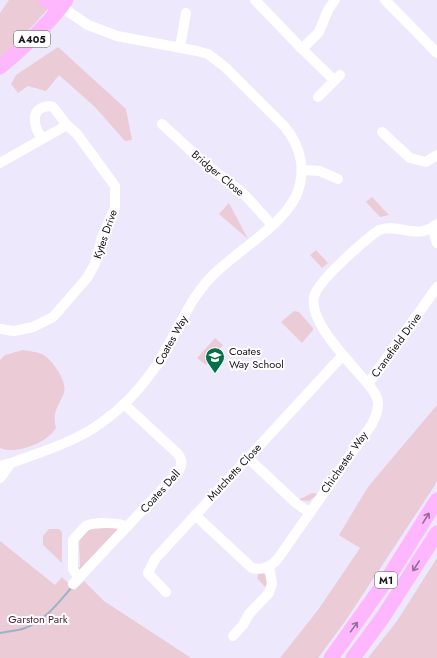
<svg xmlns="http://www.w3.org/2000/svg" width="437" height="658" font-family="Jost,sans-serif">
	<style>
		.green { fill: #ebcbd6 }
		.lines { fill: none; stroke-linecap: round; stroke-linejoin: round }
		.stream { stroke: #9ab3c8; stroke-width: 2 }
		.minor { stroke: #fff; stroke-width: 10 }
		.highway { stroke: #feb7fd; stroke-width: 15 }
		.oneway { stroke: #966e98 }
		.labels { text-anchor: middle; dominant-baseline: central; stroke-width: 4; stroke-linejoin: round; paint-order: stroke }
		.shield { fill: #fff; stroke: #5d5b61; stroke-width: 1 }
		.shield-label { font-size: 10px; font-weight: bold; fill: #18151d }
		.street-label { font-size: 11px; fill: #18151d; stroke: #fff }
		.poi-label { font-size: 11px; fill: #18151d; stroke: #fff; text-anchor: start }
		.park-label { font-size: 11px; fill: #512437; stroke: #fff }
	</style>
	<rect width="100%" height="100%" fill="#eee8fc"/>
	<!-- green -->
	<g class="green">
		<path d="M9,0h31l8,9 -33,36 -15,13v-45z"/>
		<path d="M58,47l68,62 6,31 -7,1 -30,-34 -36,-32 -13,16 -18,-5 -10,7 -7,-9 5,-9z"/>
		<path d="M372,197l17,18 -9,2 -14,-15z"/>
		<path d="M229,203l19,36 -29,-25z"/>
		<path d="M316,250l12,13 -6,5 -12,-13z"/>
		<path d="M294,311l5,1 14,16v2l-11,13 -21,-21z"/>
		<path d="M215,338l8,7 -17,20 -9,-7z"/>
		<path d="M23,350c6,1 14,2 19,4 10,5 26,28 22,39 -6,14 -12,19 -8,35 -9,15 -40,27 -56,20v-88l5,-5z"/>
		<path d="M437,405v75l-2,5 -89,135 -28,38h-38l38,-48 42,-62 -21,-13 29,-48z"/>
		<path d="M312,493l6,1 -9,7 -11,-1z"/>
		<path d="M120,527l-39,44 -5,-3 4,-1 -1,-29 9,-9z"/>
		<path d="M49,529h10l3,3v31l-19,-18v-9z"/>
		<path d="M0,541l55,44 7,-8 13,13 9,-9 20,20 87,57h-191z"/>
		<path d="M437,558v100h-69l29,-37z"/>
		<path d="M259,573h5l5,8 -2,8 -10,-11z"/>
	</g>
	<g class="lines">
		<!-- stream -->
		<path class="stream" d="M0,633c8,-2 18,-2 25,-5 20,-7 34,-26 47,-41"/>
		<!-- minor -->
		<g class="minor">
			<path d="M255,0l47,49 17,-17 9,-22 7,-10"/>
			<path d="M385,0l52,53"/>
			<path d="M180,47l6,-34"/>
			<path d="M302,49l32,31"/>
			<path d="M318,97l22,-22"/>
			<path d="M162,124l40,37 42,33 28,31"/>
			<path d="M382,132l28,26 16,4 11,-7"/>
			<path d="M42,138c-9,-12 -13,-31 8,-32l3,1 14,18"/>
			<path d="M0,163l67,-38 10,9 38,52v22l-13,29 -7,27 -8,14 -34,39 -20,10 -19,4 -14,-2"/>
			<path d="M302,170l18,1 18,8"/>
			<path d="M432,228l5,15"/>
			<path d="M368,384l69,-97"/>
			<path d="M248,458l48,45 13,9"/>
			<path d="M0,466l11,-3c30,-11 64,-21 90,-40 20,-14 39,-34 53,-54 6,-7 9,-16 14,-23 13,-24 24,-49 43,-69 24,-25 70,-50 85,-81 11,-25 5,-50 -12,-70l-59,-59 -17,-13 -11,-3 -80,-15 -29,-11 -22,-15 -6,-2"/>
			<path d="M0,478l11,-15"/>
			<path d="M195,515l57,53c11,2 16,0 25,-8l95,-136c3,-6 6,-12 6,-20 0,-10 -10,-20 -17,-28 -15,-18 -52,-55 -47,-79 3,-16 51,-57 65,-67 22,-7 37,11 58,-6"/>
			<path d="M79,578l-6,-9v-29c4,-4 9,-11 13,-14 8,-4 34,-4 41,1"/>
			<path d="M73,584l95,-101c8,-9 19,-17 10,-29l-54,-50"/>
			<path d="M166,592l-18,-19 7,-14 188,-204"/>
			<path d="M233,636l10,-11 6,-11 20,-21 3,-10 -3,-16"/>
		</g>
		<!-- highway -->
		<g class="highway">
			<path d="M46,0l14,8"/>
			<path d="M0,67c25,-21 47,-41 66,-67"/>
			<path d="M331,658l59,-83 47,-75"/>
			<path d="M353,658l30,-41 54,-84"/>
		</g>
	</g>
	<!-- one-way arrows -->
	<defs><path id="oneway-shaft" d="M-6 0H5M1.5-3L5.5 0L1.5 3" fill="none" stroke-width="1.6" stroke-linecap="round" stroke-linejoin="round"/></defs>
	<g class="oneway">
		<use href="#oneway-shaft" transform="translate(426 518) rotate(-58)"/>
		<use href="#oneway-shaft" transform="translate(416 566) rotate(123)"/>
		<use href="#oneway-shaft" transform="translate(354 627) rotate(-54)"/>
	</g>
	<!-- icons -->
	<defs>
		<g id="school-pin" transform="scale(1)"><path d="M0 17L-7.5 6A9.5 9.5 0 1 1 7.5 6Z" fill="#047048" stroke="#fff"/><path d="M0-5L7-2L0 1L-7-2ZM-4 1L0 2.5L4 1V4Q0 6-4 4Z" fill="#fff"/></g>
	</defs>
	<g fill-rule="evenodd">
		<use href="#school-pin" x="215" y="357"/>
	</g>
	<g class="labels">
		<!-- shield labels -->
		<g class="shield">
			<rect x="14" y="31" width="36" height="16" rx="3"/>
			<rect x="375" y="572" width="22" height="16" rx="3"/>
		</g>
		<g class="shield-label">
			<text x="32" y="39">A405</text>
			<text x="386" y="580">M1</text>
		</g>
		<!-- street labels -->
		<g class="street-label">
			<text transform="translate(218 173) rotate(40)">Bridger Close</text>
			<text transform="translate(105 234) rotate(-71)">Kytes Drive</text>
			<text transform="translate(171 340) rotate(-61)">Coates Way</text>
			<text transform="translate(396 345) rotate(-54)">Cranefield Drive</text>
			<text transform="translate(344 462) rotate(-55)">Chichester Way</text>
			<text transform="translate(234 472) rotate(-47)">Mutchetts Close</text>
			<text transform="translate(160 491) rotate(-48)">Coates Dell</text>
		</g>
		<!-- poi labels -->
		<g class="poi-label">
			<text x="229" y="351">Coates<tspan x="229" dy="13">Way School</tspan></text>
		</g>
		<!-- park labels -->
		<g class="park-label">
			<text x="38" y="619">Garston Park</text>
		</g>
	</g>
</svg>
